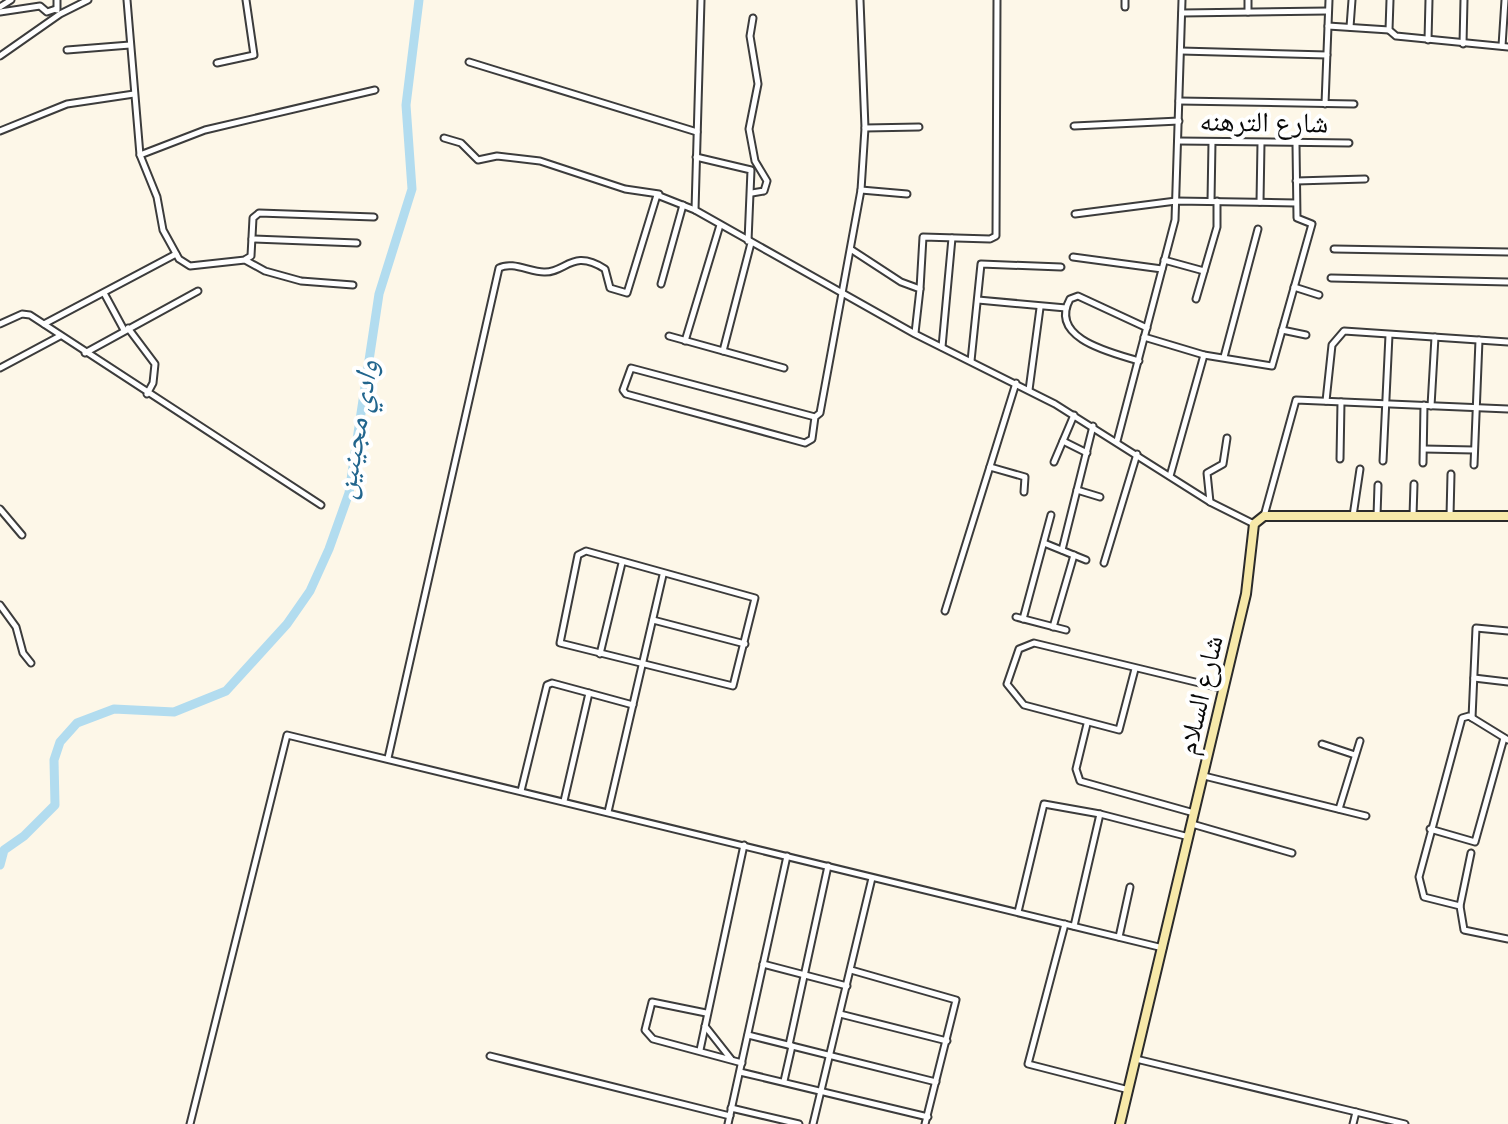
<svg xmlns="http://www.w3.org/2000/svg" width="1508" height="1124" font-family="'Zilla Slab','Noto Naskh Arabic',serif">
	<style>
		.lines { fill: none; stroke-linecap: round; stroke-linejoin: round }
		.river { stroke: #b2dcef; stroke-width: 9 }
		.street-casing { stroke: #3c3c3c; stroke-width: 9 }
		.secondary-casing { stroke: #2b2b2b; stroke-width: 12 }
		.street { stroke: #fff; stroke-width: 5 }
		.secondary { stroke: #f7e9a9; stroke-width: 8 }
		.labels { text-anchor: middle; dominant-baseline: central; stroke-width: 8; stroke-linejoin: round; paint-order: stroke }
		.street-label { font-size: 28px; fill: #090909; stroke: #fff }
		.water-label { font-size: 30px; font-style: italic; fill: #21658d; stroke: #fff }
	</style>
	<rect width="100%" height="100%" fill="#fdf7e8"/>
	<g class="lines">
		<!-- river -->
		<path class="river" d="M0,865l4,-15 20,-14 31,-31 -1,-45 6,-18 17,-19 37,-14 60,3 52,-21 61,-67 23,-33 19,-42 20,-56 30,-199 33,-105 -6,-84 13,-105"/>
		<!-- street casing -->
		<g class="street-casing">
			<g id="street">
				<path d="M127,0l13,155 17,42 6,33 16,29 11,7 55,-6 20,11 36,10 52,4"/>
				<path d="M701,0l-6,210 220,124 140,70 155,98 44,22"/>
				<path d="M1390,0l-1,30 7,6 112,11"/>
				<path d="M0,7l11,-7"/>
				<path d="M1125,7v-7"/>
				<path d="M57,10v-10"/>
				<path d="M0,12l40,-6 7,6 9,-3"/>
				<path d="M1248,12v-12"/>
				<path d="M1182,13l146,-2"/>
				<path d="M1328,26l61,4"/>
				<path d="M1350,27l2,-27"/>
				<path d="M1428,40l1,-40"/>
				<path d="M1463,44l1,-44"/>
				<path d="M1502,46l3,-46"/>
				<path d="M67,50l63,-5"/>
				<path d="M1181,51l146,4"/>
				<path d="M0,56l60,-42 28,-14"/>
				<path d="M469,62l228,70"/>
				<path d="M217,63l37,-8 -8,-55"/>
				<path d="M1179,101l175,3"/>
				<path d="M1325,104l4,-104"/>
				<path d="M1074,126l105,-5"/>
				<path d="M865,128l54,-1"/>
				<path d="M0,131l67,-27 67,-10"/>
				<path d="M444,138l17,5 17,17 19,-4 43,5 85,28 34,5"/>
				<path d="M1178,141l171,2"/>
				<path d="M140,155l65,-25 170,-40"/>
				<path d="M696,157l55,13 -3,71"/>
				<path d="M1296,181l69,-2"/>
				<path d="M861,190l46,4"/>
				<path d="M752,193l12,-2 3,-10 -12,-20 -6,-32 9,-45 -8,-48 3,-18"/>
				<path d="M1211,201l1,-59"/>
				<path d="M1260,202l1,-59"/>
				<path d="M1075,214l101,-13 120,2"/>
				<path d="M252,239l105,4"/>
				<path d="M1334,249l174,3"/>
				<path d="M852,250l49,32 19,7 -5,44"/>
				<path d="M1073,257l89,12"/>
				<path d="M246,259l5,-3 2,-38 6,-5 115,4"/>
				<path d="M1164,260l40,11"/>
				<path d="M1331,278l177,4"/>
				<path d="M661,284l22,-79"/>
				<path d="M1294,287l25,8"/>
				<path d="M920,289l3,-52 67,2 6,-3 1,-236"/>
				<path d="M104,293l20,37"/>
				<path d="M1196,299l21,-72v-26"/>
				<path d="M978,300l88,8"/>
				<path d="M0,324l22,-10 8,1 291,190"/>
				<path d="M44,324l132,-70"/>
				<path d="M128,328l27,36 -2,19 -6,11"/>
				<path d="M1282,330l24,5"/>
				<path d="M669,336l115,32"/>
				<path d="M1144,337l60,18 68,11 40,-142 -15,-6 -1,-74"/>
				<path d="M685,341l35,-116"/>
				<path d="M942,347l10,-109"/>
				<path d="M723,351l28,-108"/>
				<path d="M85,353l113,-62"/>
				<path d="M1224,357l34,-128"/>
				<path d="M971,361l10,-97 80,3"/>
				<path d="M1139,361c-26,-8 -91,-22 -69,-62l8,-3 69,32"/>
				<path d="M0,368l60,-32"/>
				<path d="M1029,390l11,-82"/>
				<path d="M1326,401l6,-56 12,-14 164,11"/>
				<path d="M1431,406l4,-69"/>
				<path d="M815,417l-184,-49 -8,22 3,4 179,49 7,-4 3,-22 5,-4 41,-223 4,-62 -5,-128"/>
				<path d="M1063,441l24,12"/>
				<path d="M1117,441l58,-221 7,-220"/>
				<path d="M1424,449l50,1"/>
				<path d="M1340,459l1,-57"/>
				<path d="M1383,461l6,-126"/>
				<path d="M1054,462l20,-47"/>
				<path d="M1423,463l1,-58"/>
				<path d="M1474,465l5,-125"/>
				<path d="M990,467l35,10 -1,15"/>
				<path d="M1170,476l34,-121"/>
				<path d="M1077,490l23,7"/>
				<path d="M1210,502l-3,-29 16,-9 4,-26"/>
				<path d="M0,509l22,26"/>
				<path d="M1264,516l32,-116 212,9"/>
				<path d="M1353,516l7,-47"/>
				<path d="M1377,516l1,-31"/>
				<path d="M1413,516l1,-32"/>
				<path d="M1450,516l1,-42"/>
				<path d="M1044,543l42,17"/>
				<path d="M1062,550l31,-124"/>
				<path d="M586,551l169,47 -22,88 -173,-43 18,-88z"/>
				<path d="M1104,563l33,-109"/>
				<path d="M0,605l16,22 7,26 8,10"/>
				<path d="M945,611l71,-228"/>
				<path d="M1016,617l50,13"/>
				<path d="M1023,619l28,-104"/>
				<path d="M653,620l92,24"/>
				<path d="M1053,627l21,-72"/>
				<path d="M600,654l22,-91"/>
				<path d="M1135,669l-16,61 -95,-25 -17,-21 12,-35 15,-6 190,46"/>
				<path d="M1474,678l34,4"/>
				<path d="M589,693l44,12"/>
				<path d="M1472,718l4,-90 32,3"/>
				<path d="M1087,724l-11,45 4,12 114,32"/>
				<path d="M1508,740l-39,-24 -7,2 -43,159 5,20 36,9 4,24 44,9"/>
				<path d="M1322,744l33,11"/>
				<path d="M388,758l111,-490c13,-7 31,4 45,4 22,1 28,-24 61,-3l5,19 17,5 30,-98 38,15"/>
				<path d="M1204,776l162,40"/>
				<path d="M521,791l26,-106 5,-2 37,10 -25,108"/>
				<path d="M1339,809l21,-68"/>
				<path d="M608,812l55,-237"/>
				<path d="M1192,824l100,29"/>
				<path d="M1430,829l45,13 29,-104"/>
				<path d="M1460,906l11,-53"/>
				<path d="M1018,912l26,-108 56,10 89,23"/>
				<path d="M1065,924l-37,140 101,26"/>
				<path d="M1074,926l26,-112"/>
				<path d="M1119,937l11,-50"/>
				<path d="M763,964l84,22"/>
				<path d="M851,970l105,30 -31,124"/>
				<path d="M706,1013l-54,-11 -7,28 8,9 89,24"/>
				<path d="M840,1014l107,27"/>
				<path d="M705,1026l26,33"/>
				<path d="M748,1035l188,47"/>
				<path d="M789,1045l39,-179"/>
				<path d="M700,1050l44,-205"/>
				<path d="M490,1056l240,60"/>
				<path d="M1136,1059l220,53"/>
				<path d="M740,1072l188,45"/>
				<path d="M784,1081l8,-35"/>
				<path d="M731,1108l68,16"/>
				<path d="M190,1124l97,-389 876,213"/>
				<path d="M728,1124l59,-268"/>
				<path d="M813,1124l59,-246"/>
				<path d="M1353,1124l3,-12 49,12"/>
			</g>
		</g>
		<!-- secondary casing -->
		<g class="secondary-casing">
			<path id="secondary" d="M1120,1124l126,-530 8,-70 10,-8h244"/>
		</g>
		<!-- street -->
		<use href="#street" class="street"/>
		<!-- secondary -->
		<use href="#secondary" class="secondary"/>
	</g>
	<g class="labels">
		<!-- street labels -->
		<g class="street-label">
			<text transform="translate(1264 122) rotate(1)">شارع الترهنه</text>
			<text transform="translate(1200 695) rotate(-77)">شارع السلام</text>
		</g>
		<!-- water labels -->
		<g class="water-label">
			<text transform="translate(356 429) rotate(-80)">وادي مجينين</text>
		</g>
	</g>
</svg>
